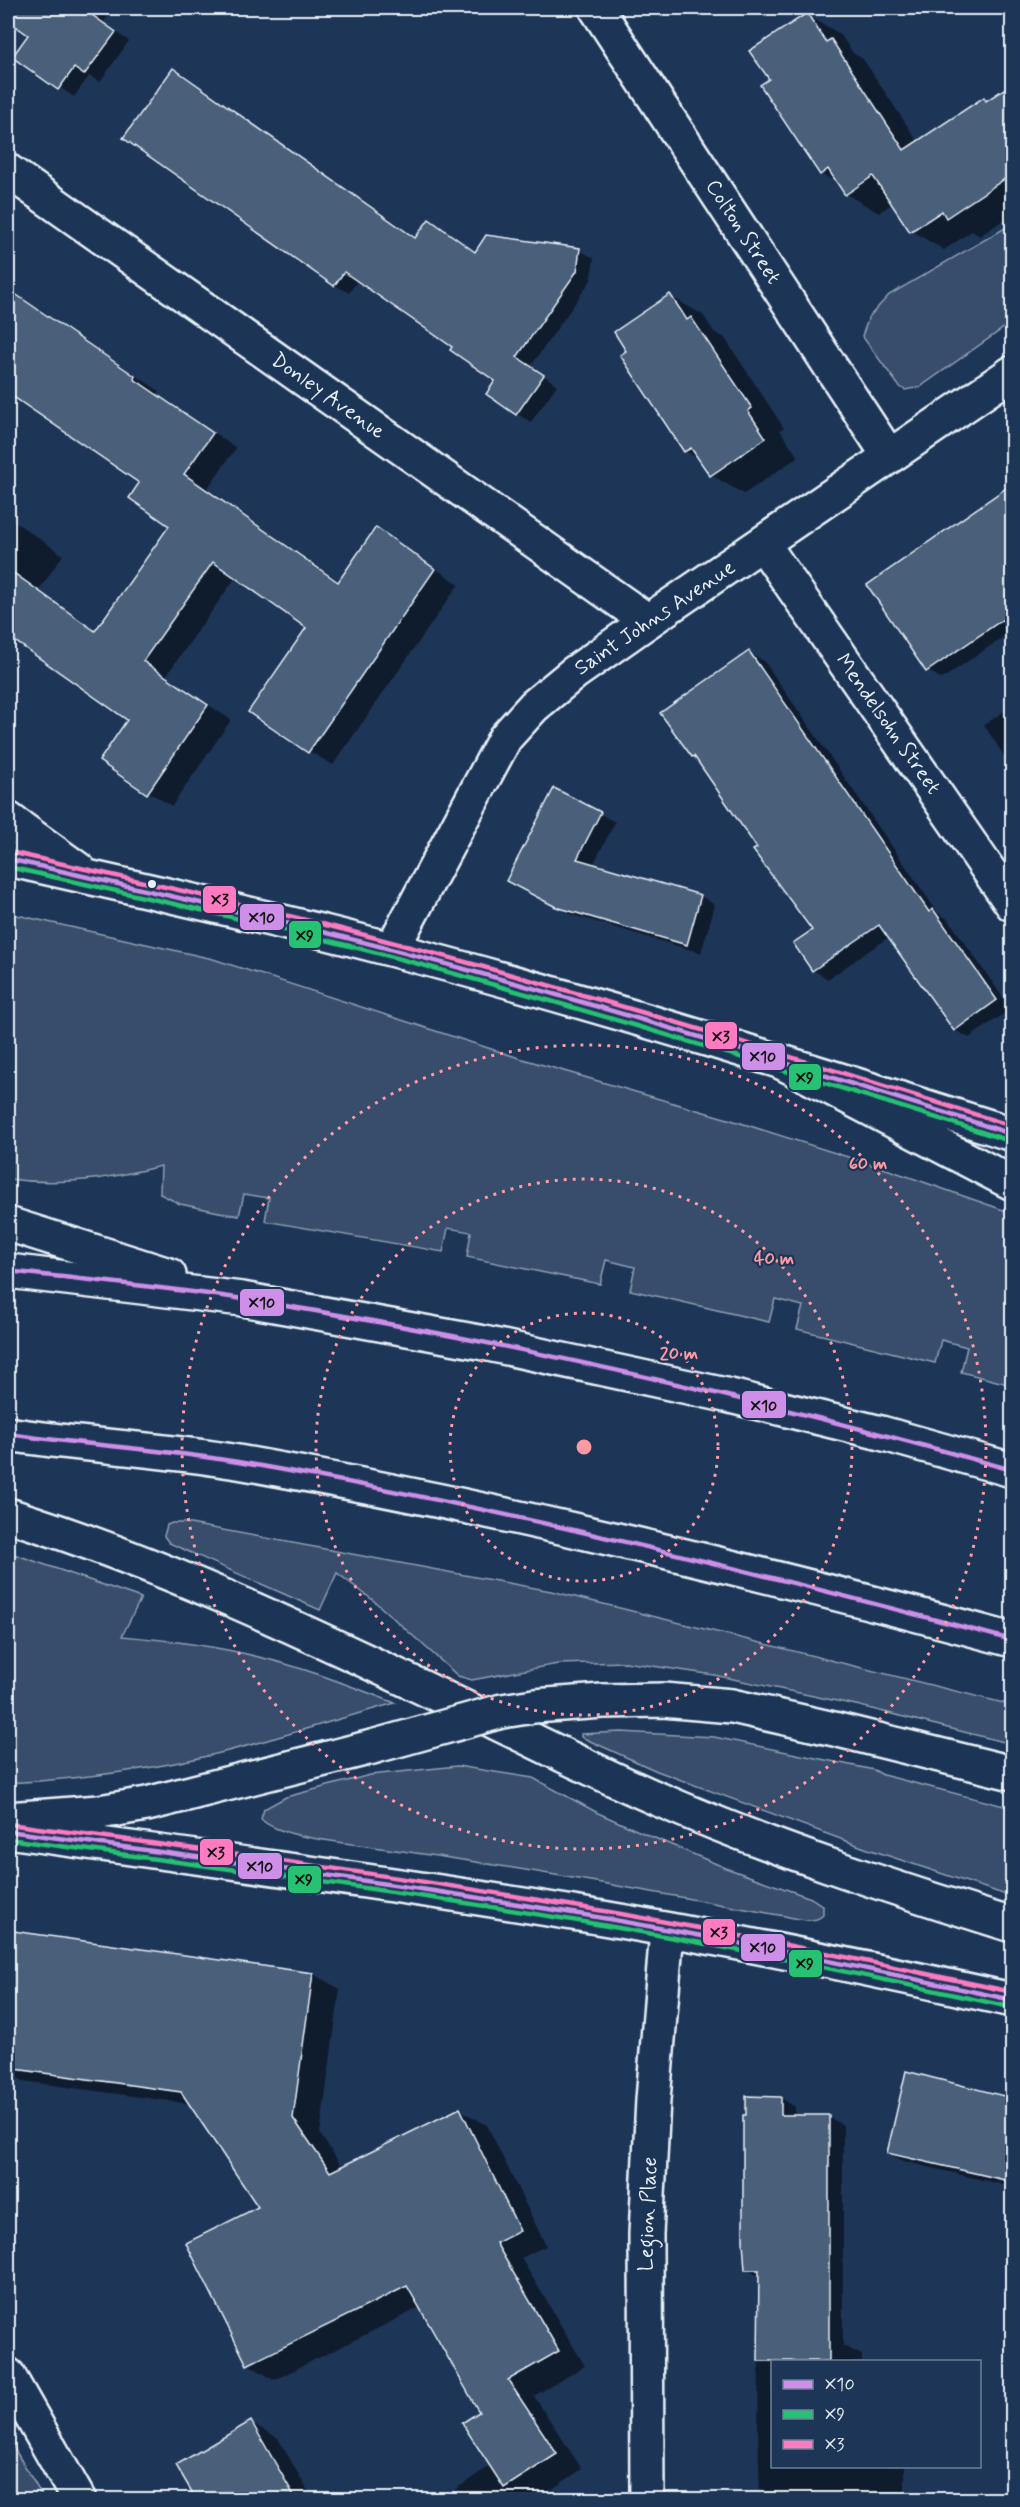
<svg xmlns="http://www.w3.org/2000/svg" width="1020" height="2507" font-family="Mynerve,sans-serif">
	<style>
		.green { fill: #374d6c; stroke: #909fb2; stroke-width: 1.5 }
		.shadow { fill: #0007 }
		.building { fill: #495e7a; stroke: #e8f1f8; stroke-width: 1.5 }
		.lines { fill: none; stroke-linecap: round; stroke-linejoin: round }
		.minor-casing { stroke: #e8f1f8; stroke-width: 38 }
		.primary-casing { stroke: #e8f1f8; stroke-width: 38 }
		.motorway-casing { stroke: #e8f1f8; stroke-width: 38 }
		.minor { stroke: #1d3557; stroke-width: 33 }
		.primary { stroke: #1d3557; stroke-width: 33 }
		.motorway { stroke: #1d3557; stroke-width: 33 }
		.motorway-bridge-casing { stroke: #e8f1f8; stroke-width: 38; stroke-linecap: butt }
		.motorway-bridge { stroke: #1d3557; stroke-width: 33 }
		.bus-1-casing { stroke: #1d3557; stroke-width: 9 }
		.bus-2-casing { stroke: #1d3557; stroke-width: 9 }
		.bus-3-casing { stroke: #1d3557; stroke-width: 9 }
		.bus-1 { stroke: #ce8fe9; stroke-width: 4.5 }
		.bus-2 { stroke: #26c172; stroke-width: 4.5 }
		.bus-3 { stroke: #fe7ac1; stroke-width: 4.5 }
		.ring { fill: none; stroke: #ff9aa2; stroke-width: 3; stroke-dasharray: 3 6 }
		.bus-dot { fill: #e8f1f8; stroke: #1d3557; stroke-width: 2 }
		.labels { text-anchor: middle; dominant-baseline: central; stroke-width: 4.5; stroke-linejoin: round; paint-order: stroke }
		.street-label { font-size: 21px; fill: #e8f1f8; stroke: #1d3557 }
		.centre { fill: #ff9aa2; stroke: #1d3557; stroke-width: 3 }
		.ring-label { font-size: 18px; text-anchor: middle; font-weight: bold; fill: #ff9aa2; stroke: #1d3557; stroke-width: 4.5; stroke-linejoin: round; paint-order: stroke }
		.line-badge { stroke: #1d3557; stroke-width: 2 }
		.pale-badge-label { font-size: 16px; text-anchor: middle; font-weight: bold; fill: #111 }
	</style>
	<rect width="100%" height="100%" fill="#1d3557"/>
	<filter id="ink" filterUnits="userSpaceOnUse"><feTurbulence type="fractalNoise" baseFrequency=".0167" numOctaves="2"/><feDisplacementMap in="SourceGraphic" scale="12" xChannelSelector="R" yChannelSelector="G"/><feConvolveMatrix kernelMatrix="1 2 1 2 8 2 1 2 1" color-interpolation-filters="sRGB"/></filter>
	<g filter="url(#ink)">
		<!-- green -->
		<g class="green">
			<path d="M1012,224v98l-92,65 -15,3 -6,-4 -37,-50 7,-19 20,-22z"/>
			<path d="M8,913l205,46 303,98 212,62 164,52 120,42v172l-51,-13 6,-25 -26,-7 -6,23 -138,-34 6,-23 -28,-7 -6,23 -139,-32 5,-23 -29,-7 -6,24 -133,-27 4,-25 -23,-4 -5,24 -178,-31 4,-23 -25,-4 -5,22 -59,-12 -20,-10 1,-28c-52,13 -100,20 -153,13z"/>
			<path d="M172,1523h13l366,68 461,114v39l-156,-39 -142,-30 -89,-13 -67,2 -86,16 -14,-4 -84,-75 -37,-28 -17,37 -151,-67 -5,-7 3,-11z"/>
			<path d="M8,1552l133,46 -19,38c46,4 93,10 137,21 47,11 91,29 136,46 -57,16 -113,34 -171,49 -71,18 -144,27 -216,31z"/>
			<path d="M621,1732l93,5 160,33 9,5 129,33v89l-147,-49 -208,-77 -76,-34v-3z"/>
			<path d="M457,1766l76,12 65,35 52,23 76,32 85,30 12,8v9c-9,9 -23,4 -34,2 -141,-26 -281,-52 -423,-71 -25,-4 -88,-9 -105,-27l3,-10 22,-12 84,-22z"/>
			<path d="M8,2438l36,61h-36z"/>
		</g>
		<!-- shadow -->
		<g class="shadow">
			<path d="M31,8h83l-11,15 26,18 -29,41 -11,-6 -15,21 -59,-40 15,-23 -12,-8z"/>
			<path d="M807,15l33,19 13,19 10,6 55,83 66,-43 4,2 24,-16v129l-32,22 -8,-5 -28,19 -32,-19 -19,-28 -14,10 -33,-19 -6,-10 -19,-10 -50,-94z"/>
			<path d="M173,70l244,169 26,-9 33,22 103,-2 15,8 -3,22 -60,86 26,19 -26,37 -14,-8 -20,-33 -43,-34 -96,-67 -9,13 -14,-8z"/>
			<path d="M8,289l151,102 -2,3 79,54 -29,41 133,93 36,-53 83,55 -126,181 -24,-14 -1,-123 -72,-51 -70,99 65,44 -59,86 -24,-14 -19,-72 -121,-87v-116l55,38 -24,35 58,41 74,-105 -29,-44 -134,-91z"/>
			<path d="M670,296l33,19 11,17 10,5 60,91 -4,2 18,27 -54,37 -33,-19 -10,-15 -16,-9 -56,-100z"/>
			<path d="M1012,483v148l-70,48 -15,-9 -58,-85z"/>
			<path d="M749,653l15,8 174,252 10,6 63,90 -42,29 -14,-8 -66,-93 -61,42 -15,-9 1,-40 -116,-171 -5,-3z"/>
			<path d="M1012,706v62l-28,-43z"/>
			<path d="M555,790l60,32 -22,43 108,31 14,9 -14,48 -128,-38 -51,-27z"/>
			<path d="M14,1933l299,41 27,15 -20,145 22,33 118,-57 27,15 59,121 -25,12 64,108 -51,30 48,73 -37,25 4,6h-109l51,-35 -10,-52 -60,-106 -147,73 -26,-16 13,-157 -70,-103 -168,-23 -15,-9v-90z"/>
			<path d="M907,2073l105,26v88l-109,-26 -15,-8z"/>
			<path d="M781,2098l14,9v9l33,1 15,8v221l19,9v7h-90v104h133v34h-145l-2,-71 2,-152 -14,-8z"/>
			<path d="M251,2423l27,15 35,62h-115l-20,-35z"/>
		</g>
		<!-- building -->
		<g class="building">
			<path d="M8,8h74l34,24 -32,43 -10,-7 -16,22 -46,-33 16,-22 -20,-14z"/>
			<path d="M807,13l19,29 5,-3 73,111 80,-53 2,4 26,-17v90l-66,44 -4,-7 -32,21 -37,-56 -28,19 -17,-26 -8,6 -60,-90 9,-6 -20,-28z"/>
			<path d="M173,68l242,170 14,-19 46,33 11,-17 94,13 -3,23 -60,86 27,18 -28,40 -30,-21 9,-13 -45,-31 2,-3 -108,-75 -10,14 -211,-148z"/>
			<path d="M8,289l127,87 -1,3 79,54 -29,41 154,108 38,-55 59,42 -127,184 -60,-41 58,-84 -93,-66 -70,99 65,44 -61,89 -48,-33 28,-41 -119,-84v-67l87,62 74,-105 -40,-28 10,-15 -131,-90z"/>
			<path d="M670,294l17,26 4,-3 61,91 -4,3 18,27 -56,38 -19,-28 -7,4 -64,-97 6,-4 -12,-19z"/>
			<path d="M1012,484v129l-86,59 -59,-87z"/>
			<path d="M749,651l180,261 4,-3 64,91 -43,31 -75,-106 -67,46 -19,-28 19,-13 -59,-80 4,-2 -63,-92 -2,1 -32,-44z"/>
			<path d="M554,788l47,24 -24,47 124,36 -14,50 -131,-38 -50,-26z"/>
			<path d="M13,1931l300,42 -20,145 37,54 130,-64 60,123 -24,12 63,108 -51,29 49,74 -53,34 -42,-65 17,-11 -72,-126 -160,79 -61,-122 72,-36 -77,-115 -173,-24v-96z"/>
			<path d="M906,2071l106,27v78l-6,-1 -1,5 -118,-27z"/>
			<path d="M746,2096l35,1v18h48v246h-71l1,-91h-14l-2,-29v-126h3z"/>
			<path d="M251,2421l45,78h-100l-20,-34z"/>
		</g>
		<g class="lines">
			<!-- minor casing -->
			<g class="minor-casing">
				<g id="minor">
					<path d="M596,8l293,448"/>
					<path d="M8,171l640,450"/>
					<path d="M763,544l249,360"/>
					<path d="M392,949l113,-211 29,-32 40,-33 74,-52 364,-248"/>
					<path d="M8,2375l71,125"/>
					<path d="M647,2500l-1,-266 7,-134 14,-170"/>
				</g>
			</g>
			<!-- primary casing -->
			<g class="primary-casing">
				<g id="primary">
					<path d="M8,819l71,51"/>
					<path d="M8,859c127,29 255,56 382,90 210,55 416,120 622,185"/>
					<path d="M8,1831c192,27 385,52 577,84 143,24 286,54 427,85"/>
				</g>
			</g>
			<!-- motorway casing -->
			<g class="motorway-casing">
				<g id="motorway">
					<path d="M781,1062l231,121"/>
					<path d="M8,1224l161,51"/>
					<path d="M8,1271l234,28 237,43 251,54 151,37 131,37"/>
					<path d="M8,1434c76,12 155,15 230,28 261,46 519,109 774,178"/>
					<path d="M8,1515c169,53 327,131 487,207 54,26 107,53 163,77 115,50 235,89 354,126"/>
					<path d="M603,1701l60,-1 69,6 102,23 178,44"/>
					<path d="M8,1819l91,-7 48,-8 225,-57"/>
				</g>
			</g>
			<!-- minor -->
			<use href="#minor" class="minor"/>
			<!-- primary -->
			<use href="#primary" class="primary"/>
			<!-- motorway -->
			<use href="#motorway" class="motorway"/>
			<!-- motorway-bridge casing -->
			<g class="motorway-bridge-casing">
				<path id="motorway-bridge" d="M372,1747l130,-36 32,-5 69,-5"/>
			</g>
			<!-- motorway-bridge -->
			<use href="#motorway-bridge" class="motorway-bridge"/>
			<!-- bus-1 casing -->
			<g class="bus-1-casing">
				<g id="bus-1">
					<path d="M8,859c128,29 256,57 382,90 209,55 416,120 622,185"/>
					<path d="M8,1271c78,9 157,16 235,28 259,41 517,100 769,171"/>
					<path d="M8,1434c77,11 154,15 230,28 261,45 518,110 774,178"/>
					<path d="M8,1831c193,27 386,52 577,84 143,24 285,54 427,85"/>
				</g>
			</g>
			<!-- bus-2 casing -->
			<g class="bus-2-casing">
				<g id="bus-2">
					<path d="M8,867c127,28 255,56 381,89 209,56 415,120 621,185"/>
					<path d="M8,1839c192,26 385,51 576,83 143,24 285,54 426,85"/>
				</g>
			</g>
			<!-- bus-3 casing -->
			<g class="bus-3-casing">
				<g id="bus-3">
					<path d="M10,852c127,29 255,56 381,90 209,55 415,119 621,184"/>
					<path d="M9,1824c193,26 385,51 577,84 143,24 285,54 426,84"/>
				</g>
			</g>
			<!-- bus-1 -->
			<use href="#bus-1" class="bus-1"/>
			<!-- bus-2 -->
			<use href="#bus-2" class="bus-2"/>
			<!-- bus-3 -->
			<use href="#bus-3" class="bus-3"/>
		</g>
	</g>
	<!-- distance rings -->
	<g class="ring">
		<circle cx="584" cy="1447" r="134"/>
		<circle cx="584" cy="1447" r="268"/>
		<circle cx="584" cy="1447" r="402"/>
	</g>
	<!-- markers -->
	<circle class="bus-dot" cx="152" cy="884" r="5"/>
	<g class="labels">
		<!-- street labels -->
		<g class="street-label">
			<text transform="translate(743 232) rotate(57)">Colton Street</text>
			<text transform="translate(328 396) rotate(35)">Donley Avenue</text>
			<text transform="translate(655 618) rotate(-34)">Saint Johns Avenue</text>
			<text transform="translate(888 724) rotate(55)">Mendelsohn Street</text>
			<text transform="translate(648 2214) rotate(-88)">Legion Place</text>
		</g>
	</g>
	<circle cx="584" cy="1447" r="9" class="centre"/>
	<g class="ring-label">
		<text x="868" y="1169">60 m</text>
		<text x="774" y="1264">40 m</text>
		<text x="679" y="1359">20 m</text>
	</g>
	<g class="line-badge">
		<rect x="202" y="885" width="35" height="29" rx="6" fill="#fe7ac1"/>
		<rect x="239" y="903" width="46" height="28" rx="6" fill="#ce8fe9"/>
		<rect x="288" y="920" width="34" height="29" rx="6" fill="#26c172"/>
		<rect x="704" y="1021" width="34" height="29" rx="6" fill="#fe7ac1"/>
		<rect x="741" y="1042" width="45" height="29" rx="6" fill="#ce8fe9"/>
		<rect x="788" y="1063" width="34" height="28" rx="6" fill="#26c172"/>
		<rect x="239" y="1288" width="46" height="29" rx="6" fill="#ce8fe9"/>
		<rect x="741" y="1390" width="46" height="29" rx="6" fill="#ce8fe9"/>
		<rect x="199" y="1838" width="35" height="28" rx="6" fill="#fe7ac1"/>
		<rect x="237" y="1852" width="46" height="28" rx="6" fill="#ce8fe9"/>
		<rect x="287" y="1865" width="35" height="29" rx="6" fill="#26c172"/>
		<rect x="702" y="1918" width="34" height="28" rx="6" fill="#fe7ac1"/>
		<rect x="740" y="1933" width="46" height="29" rx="6" fill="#ce8fe9"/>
		<rect x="788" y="1949" width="35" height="29" rx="6" fill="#26c172"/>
	</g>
	<g class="pale-badge-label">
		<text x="220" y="905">X3</text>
		<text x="262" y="923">X10</text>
		<text x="305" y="941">X9</text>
		<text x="721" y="1042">X3</text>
		<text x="763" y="1062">X10</text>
		<text x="805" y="1083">X9</text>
		<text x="262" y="1308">X10</text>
		<text x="764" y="1411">X10</text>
		<text x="216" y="1858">X3</text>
		<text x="260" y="1872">X10</text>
		<text x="304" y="1885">X9</text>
		<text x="719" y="1938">X3</text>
		<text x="763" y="1953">X10</text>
		<text x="805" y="1969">X9</text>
	</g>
	<!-- margin -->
	<rect width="1020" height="2507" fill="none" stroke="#1d3557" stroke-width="30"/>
	<rect x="15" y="15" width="990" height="2477" fill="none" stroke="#e8f1f8" stroke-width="2" filter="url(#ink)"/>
	<!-- legend -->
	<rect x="771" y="2360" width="210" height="108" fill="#1d3557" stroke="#6e8097" stroke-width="1.5"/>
	<rect x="783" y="2380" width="30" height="9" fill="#ce8fe9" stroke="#6e8097" stroke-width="1.5"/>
	<text x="825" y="2390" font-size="18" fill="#e8f1f8">X10</text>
	<rect x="783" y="2410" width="30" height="9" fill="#26c172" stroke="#6e8097" stroke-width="1.5"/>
	<text x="825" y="2420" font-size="18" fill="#e8f1f8">X9</text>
	<rect x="783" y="2440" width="30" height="9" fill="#fe7ac1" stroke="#6e8097" stroke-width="1.5"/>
	<text x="825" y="2450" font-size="18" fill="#e8f1f8">X3</text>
</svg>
